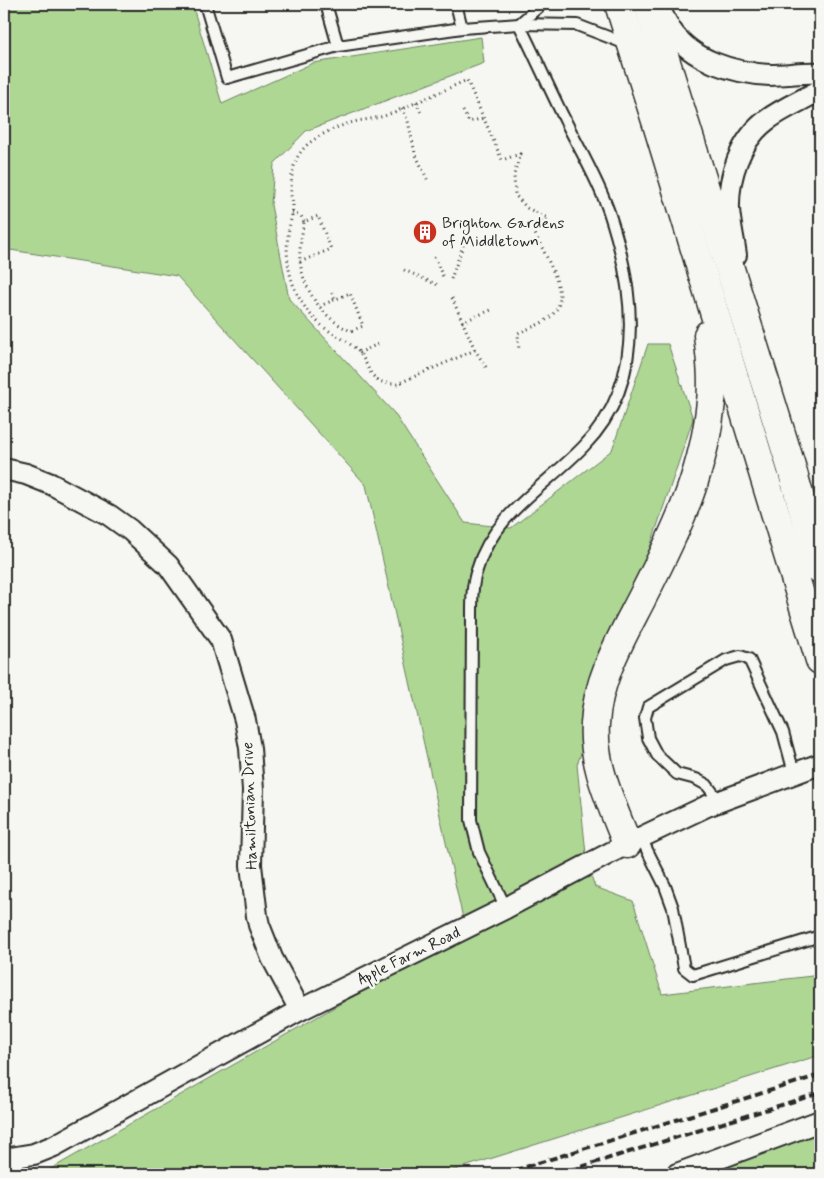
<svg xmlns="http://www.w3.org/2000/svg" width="824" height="1178" font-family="Mynerve,sans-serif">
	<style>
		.green { fill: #aed794; stroke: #6c8160 }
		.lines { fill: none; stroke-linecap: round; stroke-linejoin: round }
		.lane-casing { stroke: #2b2b2b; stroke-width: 14 }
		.street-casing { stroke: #2b2b2b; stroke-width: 24 }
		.highway-casing { stroke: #2b2b2b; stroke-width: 31 }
		.path { stroke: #2b2b2b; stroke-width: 3; stroke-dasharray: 1 4; stroke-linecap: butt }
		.lane { stroke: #f6f6f2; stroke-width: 10 }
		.street { stroke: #f6f6f2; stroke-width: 20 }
		.highway { stroke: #f6f6f2; stroke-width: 28 }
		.rail { stroke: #2b2b2b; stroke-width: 4; stroke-dasharray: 8 4; stroke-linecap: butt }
		.labels { text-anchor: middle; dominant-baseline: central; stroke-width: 5; stroke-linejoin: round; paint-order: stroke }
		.poi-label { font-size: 16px; fill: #2b2b2b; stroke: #f6f6f2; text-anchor: start }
		.street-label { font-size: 16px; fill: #2b2b2b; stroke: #f6f6f2 }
	</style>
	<rect width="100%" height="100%" fill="#f6f6f2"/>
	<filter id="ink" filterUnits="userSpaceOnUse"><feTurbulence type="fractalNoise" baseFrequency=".02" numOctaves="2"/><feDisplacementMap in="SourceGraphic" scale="10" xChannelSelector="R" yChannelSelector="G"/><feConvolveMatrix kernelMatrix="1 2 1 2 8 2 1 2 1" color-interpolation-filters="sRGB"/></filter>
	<g filter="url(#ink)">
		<!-- green -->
		<g class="green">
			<path d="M4,4h188l30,100 91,-41 168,-26 3,26 -178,68 -32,33 -3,41 18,94 105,114 71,110 46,5 101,-78 36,-106h20l25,75 -116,346 10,99 8,23 38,14 29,93 158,-19v80l-378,119h-400l424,-242 -100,-447 -189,-209 -173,-27z"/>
			<path d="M820,1129v45h-109l98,-42z"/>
		</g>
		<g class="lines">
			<!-- lane casing -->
			<g class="lane-casing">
				<g id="lane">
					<path d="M205,4l22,74 111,-32 124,-18 57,-4 58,1 52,20"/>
					<path d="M326,4l12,42"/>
					<path d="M456,4l6,24"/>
					<path d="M519,24l23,-20"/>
					<path d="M719,801l-12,-16 -11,-6 -19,-5 -20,-19 -9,-17 -3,-20 3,-11 78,-47 14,-4 9,3 34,73 11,41"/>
					<path d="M641,838l24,48 8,22 11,60 9,7 127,-39"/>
					<path d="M506,908l-27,-56 -8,-32 1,-205c0,-15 0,-31 5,-45 15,-55 70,-85 107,-124 63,-64 51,-156 25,-234 -11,-32 -29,-62 -44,-92 -16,-32 -30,-64 -46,-96"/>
				</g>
			</g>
			<!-- street casing -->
			<g class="street-casing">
				<g id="street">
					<path d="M658,6c4,8 8,16 13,24 21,31 63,43 99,45 17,0 33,-3 50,-2"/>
					<path d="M736,255c-2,-15 -6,-31 -7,-46 -1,-32 11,-69 38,-89 16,-12 36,-20 53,-30"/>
					<path d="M4,469l22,5 25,10 58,31 21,15 38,35 53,75 24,80 5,28 3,42 -2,75 6,51 2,9 13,33 28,52"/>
					<path d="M4,1159l30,-5 20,-8 246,-136 206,-102 121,-64 80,-38 113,-42"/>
					<path d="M677,1174l143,-53"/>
				</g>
			</g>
			<!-- highway casing -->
			<g class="highway-casing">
				<g id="highway">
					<path d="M619,4l38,120 163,536"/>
					<path d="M648,4l143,462 29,103"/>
					<path d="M627,844c-14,-38 -35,-78 -32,-120 2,-45 27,-87 47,-126 31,-61 60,-119 68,-188 4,-25 1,-51 -2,-75"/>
				</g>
			</g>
			<!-- path -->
			<g class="path">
				<path d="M416,102l6,13"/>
				<path d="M402,108l6,13 7,32 13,28"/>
				<path d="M463,111l6,11 15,-4"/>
				<path d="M292,213l9,3 3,6"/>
				<path d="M434,257l10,22"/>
				<path d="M300,262l31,-13 -13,-33 -14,6c-2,13 -5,25 -4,39 3,29 24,59 51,70l12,-5 -13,-33 -30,13"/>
				<path d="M404,270l34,15"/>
				<path d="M451,279l13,-36"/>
				<path d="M332,293l3,7"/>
				<path d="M452,298l23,52"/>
				<path d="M462,322l29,-12"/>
				<path d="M359,353l19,-9"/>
				<path d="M486,367l-11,-17 -78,34c-31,0 -25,-18 -40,-34 -11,-11 -26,-16 -37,-26 -26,-23 -36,-56 -32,-89 1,-10 5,-20 5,-30 0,-4 -2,-7 -2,-11 0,-16 1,-33 13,-46 11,-12 34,-22 50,-26 11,-3 22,-3 33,-7 27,-11 53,-23 80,-35l35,80 18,-6 -6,21 1,20 12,13 21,10 -2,3 -14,7c8,16 28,52 28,69 0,7 -3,13 -8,18 -8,9 -23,13 -34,18l1,18"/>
			</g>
			<!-- lane -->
			<use href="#lane" class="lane"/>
			<!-- street -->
			<use href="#street" class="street"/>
			<!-- highway -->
			<use href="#highway" class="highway"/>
			<!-- rail -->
			<g class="rail">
				<path d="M503,1174l317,-99"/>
				<path d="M558,1174l262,-81"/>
			</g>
		</g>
	</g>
	<!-- icons -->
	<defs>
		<g id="building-disc" transform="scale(1.25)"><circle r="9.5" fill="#c8321e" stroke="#f6f6f2"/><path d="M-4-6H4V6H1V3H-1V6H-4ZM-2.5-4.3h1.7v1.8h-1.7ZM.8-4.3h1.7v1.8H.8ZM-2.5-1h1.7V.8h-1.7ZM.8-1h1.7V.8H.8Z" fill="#fff"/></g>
	</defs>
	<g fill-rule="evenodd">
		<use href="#building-disc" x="425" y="232"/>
	</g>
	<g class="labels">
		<!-- poi labels -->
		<g class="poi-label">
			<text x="442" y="223">Brighton Gardens<tspan x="442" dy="18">of Middletown</tspan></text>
		</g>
		<!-- street labels -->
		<g class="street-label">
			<text transform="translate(250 806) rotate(-92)">Hamiltonian Drive</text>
			<text transform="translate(409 956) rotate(-26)">Apple Farm Road</text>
		</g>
	</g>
	<!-- margin -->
	<rect width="824" height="1178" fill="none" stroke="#f6f6f2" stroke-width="20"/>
	<rect x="10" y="10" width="804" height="1158" fill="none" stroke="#2b2b2b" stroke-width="2" filter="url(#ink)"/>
</svg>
